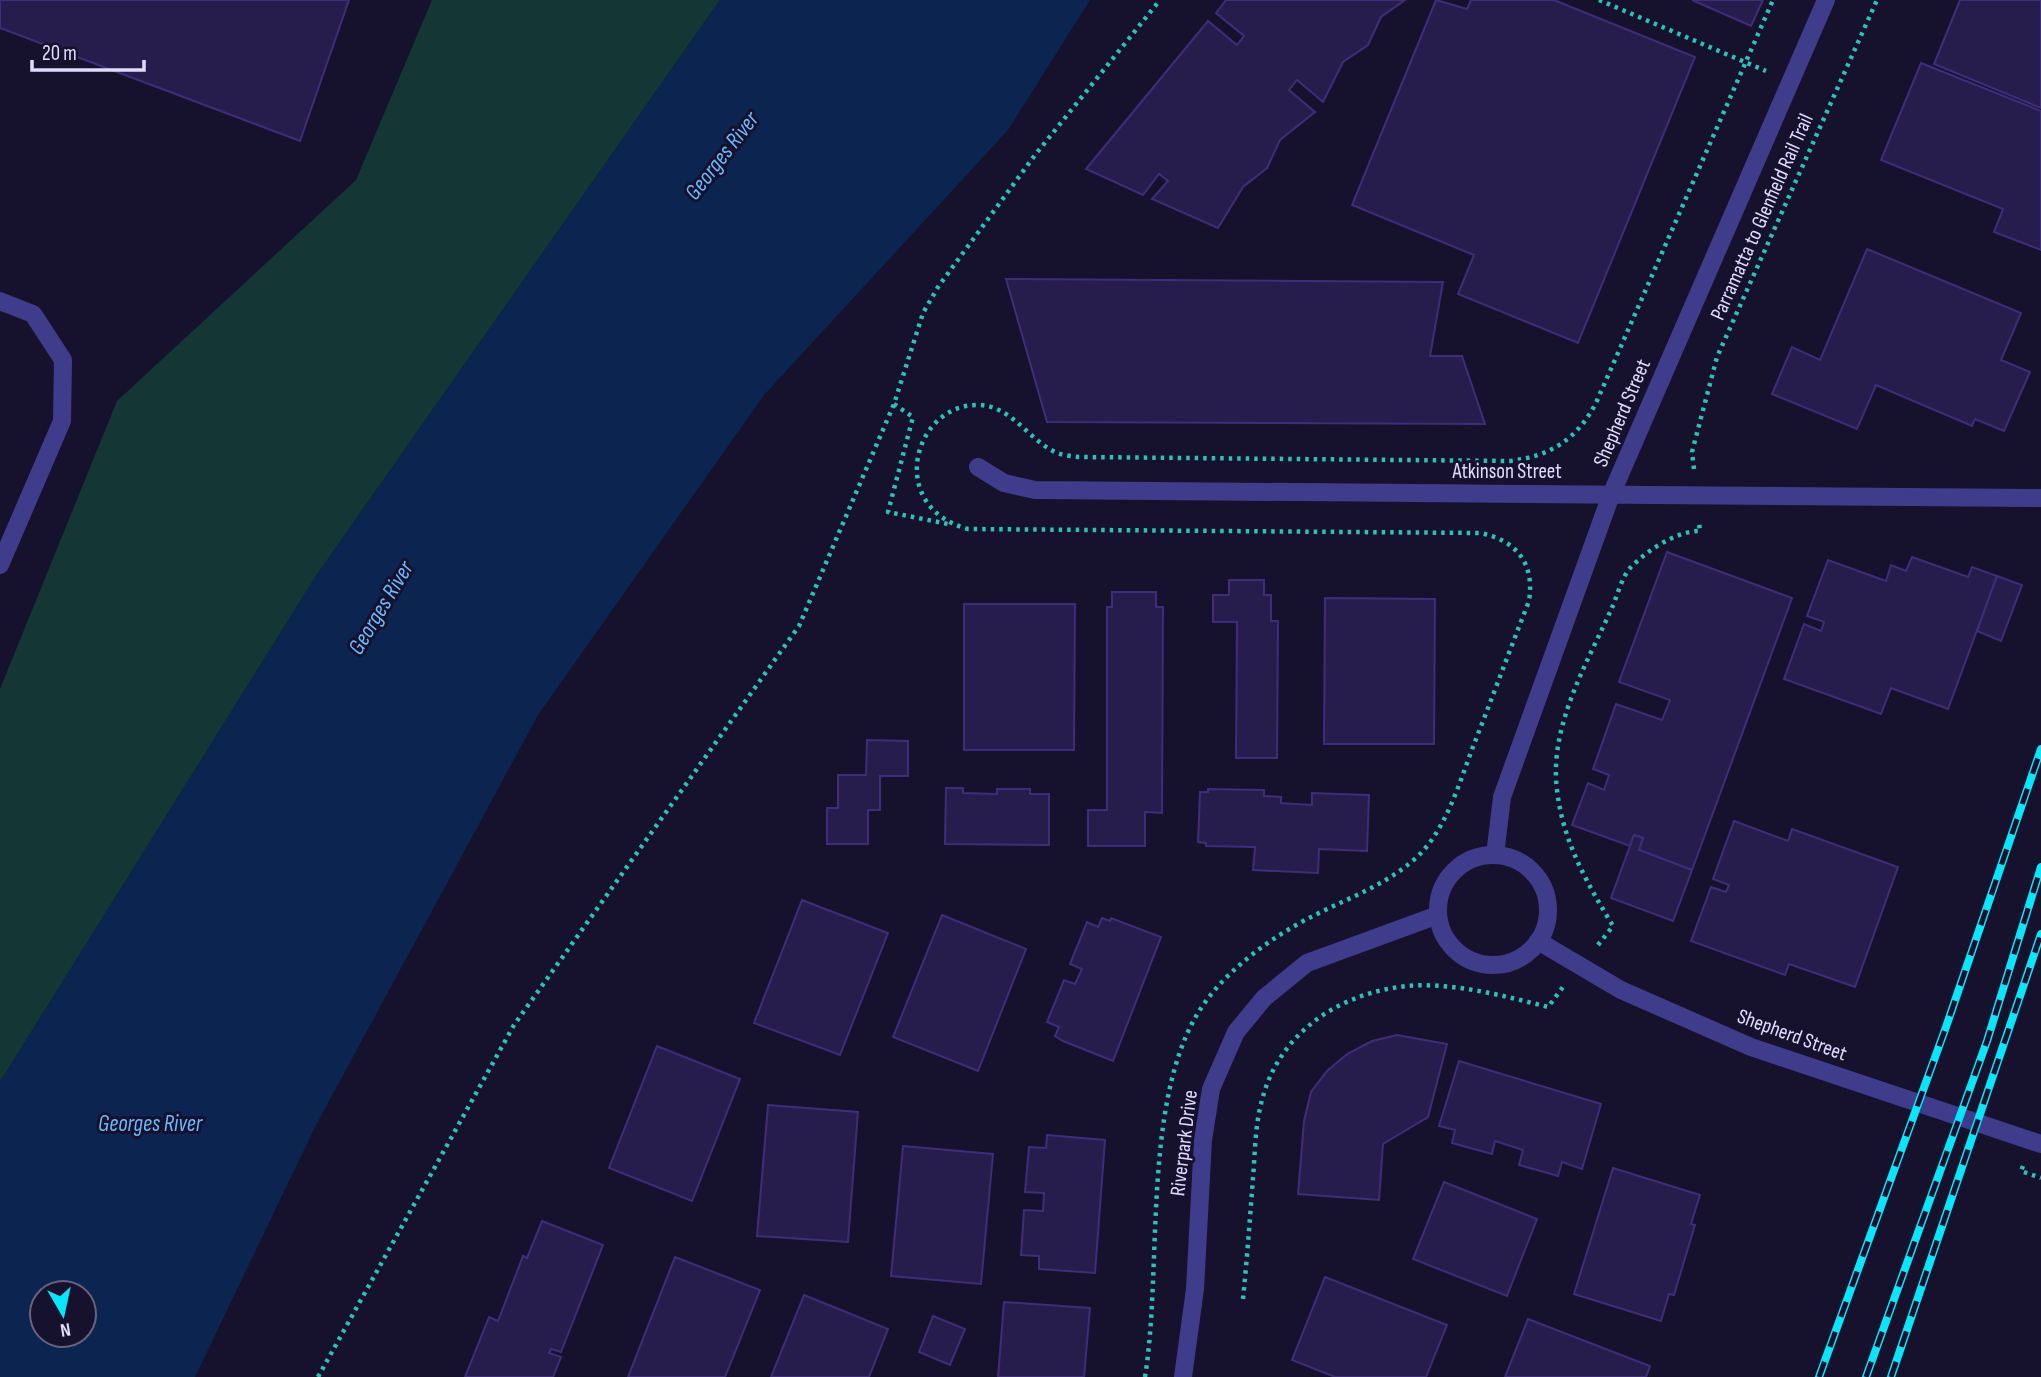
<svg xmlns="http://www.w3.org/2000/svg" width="2041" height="1377" font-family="'Sofia Sans Condensed',sans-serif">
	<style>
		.green { fill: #143635 }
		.water { fill: #0c2550; fill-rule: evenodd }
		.building { fill: #271d4d; stroke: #3e2e7a; stroke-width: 2 }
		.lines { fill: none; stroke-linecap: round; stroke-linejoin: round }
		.path { stroke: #2fc0b8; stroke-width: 4.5; stroke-dasharray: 3.5 5; stroke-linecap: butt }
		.service { stroke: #3f3c8c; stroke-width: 18 }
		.minor { stroke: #3f3c8c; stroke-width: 18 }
		.rail-casing { stroke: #08e5ff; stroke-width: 8 }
		.rail { stroke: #16112c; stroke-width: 5; stroke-dasharray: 16; stroke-linecap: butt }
		.labels { text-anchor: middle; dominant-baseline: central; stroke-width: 6; stroke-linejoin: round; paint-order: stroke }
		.street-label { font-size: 21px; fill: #e0dcff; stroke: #16112c }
		.water-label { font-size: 23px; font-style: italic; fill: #6abaff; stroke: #16112c }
	</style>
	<rect width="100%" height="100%" fill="#16112c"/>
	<!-- green -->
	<path class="green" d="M432,0h288l-404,576 -316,506v-393l117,-288 239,-221z"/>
	<!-- water -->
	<path class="water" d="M720,0h370l-82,130 -244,265 -226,320 -223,412 -120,250h-195v-295l316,-506zM42,1293h42v42h-42z"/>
	<!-- building -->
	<g class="building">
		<path d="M0,0h349l-49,141 -300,-113z"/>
		<path d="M1226,0h179l-24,17 -13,28 -25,17 -20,40 -26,-22 -8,10 26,22 -35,28 -13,28 -24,19 -25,41 -66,-29 16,-18 -9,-7 -16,21 -57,-26 122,-148 29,24 7,-9 -28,-23z"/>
		<path d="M1436,0l31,9 4,-9h83l141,57 -117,286 -120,-49 16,-39 -122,-50z"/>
		<path d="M1692,0h71l-12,26z"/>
		<path d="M1960,0h81v108l-107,-44z"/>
		<path d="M1921,63l120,48v139l-47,-18 9,-23 -122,-49z"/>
		<path d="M1867,249l154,64 -20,47 29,12 -26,59 -29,-12 -3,7 -96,-41 -19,44 -85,-35 20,-47 28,13z"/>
		<path d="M1006,279l437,3 -13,74h32l23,68 -438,-2z"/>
		<path d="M1667,552l125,46 -100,272 -53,-20 4,-12 -9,-3 -4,11 -58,-21 16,-42 16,7 5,-15 -16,-6 23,-65 46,16 8,-20 -51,-18z"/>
		<path d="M1912,557l56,20 4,-10 25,9 -49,133 -57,-21 -10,26 -97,-35 20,-55 17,7 3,-9 -17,-6 21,-56 58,21 5,-16 15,6z"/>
		<path d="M1997,576l25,9 -21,56 -24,-10z"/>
		<path d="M1229,580h35v15h7v26h7l-1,137h-41l1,-136h-24v-27h16z"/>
		<path d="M1112,592h44v15h7l-1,206 -17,-1v34h-57v-36h19v-203h5z"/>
		<path d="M1325,598l110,1 -1,145h-110z"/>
		<path d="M964,604h111l-1,146h-110z"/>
		<path d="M867,740l41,1v35h-28v34h-12v34h-41v-36h11v-33h28z"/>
		<path d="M946,788h17v5l34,1v-5h33v5h19v51l-104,-1z"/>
		<path d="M1208,789l56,1v6l17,1v6l31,2v-12l57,2 -2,56 -48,-2 -1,24 -65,-3 2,-23 -49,-1v-3l-8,-1 2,-50h8z"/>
		<path d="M1734,821l54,20 4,-12 106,38 -43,120 -66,-23 -4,11 -94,-34 20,-54 15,5 3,-7 -16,-6z"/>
		<path d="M1634,835l9,3 -4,12 53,20 -19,51 -62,-23z"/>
		<path d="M802,900l86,33 -48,122 -86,-32z"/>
		<path d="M942,915l84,34 -48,122 -85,-34z"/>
		<path d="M1102,918l8,3 1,-3 50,19 -48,124 -50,-20 -8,-5 4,-9 -12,-5 17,-42 11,4 7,-15 -12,-5 17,-42 11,5z"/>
		<path d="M1397,1035l50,9 -19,73 -45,27 -4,56 -81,-6 6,-73 7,-29 16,-21 20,-17 25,-13z"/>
		<path d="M657,1046l83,33 -48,122 -83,-33z"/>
		<path d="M1459,1061l142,43 -19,65 -20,-7 -4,14 -39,-11 4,-15 -28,-9 -3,13 -40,-11 3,-13 -16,-4z"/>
		<path d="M768,1105l90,7 -10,130 -91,-6z"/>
		<path d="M1047,1135l58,5 -10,133 -56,-4v-13l-18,-1 3,-45 19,1 1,-18 -19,-1 4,-45 17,1z"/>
		<path d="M903,1146l90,8 -12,130 -90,-8z"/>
		<path d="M1613,1168l87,27 -9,29 4,1 -21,70 -5,-1 -8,27 -87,-27z"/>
		<path d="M1444,1182l93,37 -30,77 -94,-37z"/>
		<path d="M542,1221l61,24 -42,107 -10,-3 -2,4 12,4 -8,20h-88l24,-60 9,4 25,-65 4,2z"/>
		<path d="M675,1257l85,33 -35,87h-97z"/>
		<path d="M1325,1277l122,48 -21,52h-91l-43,-17z"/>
		<path d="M804,1295l84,34 -19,48h-98z"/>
		<path d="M1004,1302l86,6 -6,69h-86z"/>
		<path d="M933,1316l32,13 -15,36 -31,-13z"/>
		<path d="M1528,1319l122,47 -4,11h-141z"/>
	</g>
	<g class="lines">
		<!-- path -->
		<g class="path">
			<path d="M1599,0l167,71"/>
			<path d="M894,404l19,13 -25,95 60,12"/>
			<path d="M1694,469l-2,-17 25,-95 160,-357"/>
			<path d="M1598,945l15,-19c-26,-43 -50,-84 -56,-136 -8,-63 29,-125 54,-180 6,-13 11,-34 20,-43 17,-17 45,-36 69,-36l-1,-8"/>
			<path d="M2023,1166l-2,5 20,7"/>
			<path d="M1243,1299c4,-40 7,-81 10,-121 2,-24 2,-51 8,-74 16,-70 77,-111 146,-118 45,-4 98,10 141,21l15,-20"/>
			<path d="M318,1377l196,-352 285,-399 95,-222 29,-91 15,-26 97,-132 125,-155"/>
			<path d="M1145,1377c17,-106 -2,-266 50,-359 24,-43 74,-80 118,-102 37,-19 74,-31 105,-60 30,-29 43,-79 58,-117 18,-46 35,-92 53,-138 6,-38 -13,-61 -49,-68l-512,-4c-82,-22 -55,-123 8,-124 34,-1 50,32 77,46 7,4 17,5 26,6l431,4c41,-5 67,-22 86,-58l177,-403"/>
		</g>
		<!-- service -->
		<path class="service" d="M0,301l33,13 30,46 -1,61 -62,144"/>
		<!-- minor -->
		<g class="minor">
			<path d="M978,467l26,16 31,7 1006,8"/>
			<path d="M1495,855l7,-58 109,-302 215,-495"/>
			<circle cx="1493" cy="910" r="55"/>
			<path d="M1538,941l83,49 130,57 290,97"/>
			<path d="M1183,1377l12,-88 8,-149 8,-51 25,-57 28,-34 43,-35 131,-48"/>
		</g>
		<!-- rail casing -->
		<g class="rail-casing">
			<g id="rail">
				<path d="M1819,1377l127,-350 95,-278"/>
				<path d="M1866,1377l121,-336 54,-174"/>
				<path d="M1891,1377l150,-443"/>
			</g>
		</g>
		<!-- rail -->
		<use href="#rail" class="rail"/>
	</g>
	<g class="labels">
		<!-- street labels -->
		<g class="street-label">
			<text transform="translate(1762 217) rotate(-66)">Parramatta to Glenfield Rail Trail</text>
			<text transform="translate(1622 413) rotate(-67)">Shepherd Street</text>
			<text x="1507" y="471">Atkinson Street</text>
			<text transform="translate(1792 1035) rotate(20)">Shepherd Street</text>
			<text transform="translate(1184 1143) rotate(-83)">Riverpark Drive</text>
		</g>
		<!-- water labels -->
		<g class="water-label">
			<text transform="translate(722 156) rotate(-52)">Georges River</text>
			<text transform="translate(381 608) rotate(-59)">Georges River</text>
			<text x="150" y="1124">Georges River</text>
		</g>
	</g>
	<!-- north arrow -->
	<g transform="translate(63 1314) rotate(171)"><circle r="33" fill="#16112c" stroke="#676280" stroke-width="2"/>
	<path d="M0-5L12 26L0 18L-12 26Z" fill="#08e5ff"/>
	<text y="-10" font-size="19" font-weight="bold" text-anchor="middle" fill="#e0dcff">N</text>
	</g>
	<!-- scale -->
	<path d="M32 60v10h112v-10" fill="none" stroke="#e0dcff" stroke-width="3.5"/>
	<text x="42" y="60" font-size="21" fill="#e0dcff" stroke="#16112c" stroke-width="5" paint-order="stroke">20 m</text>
</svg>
